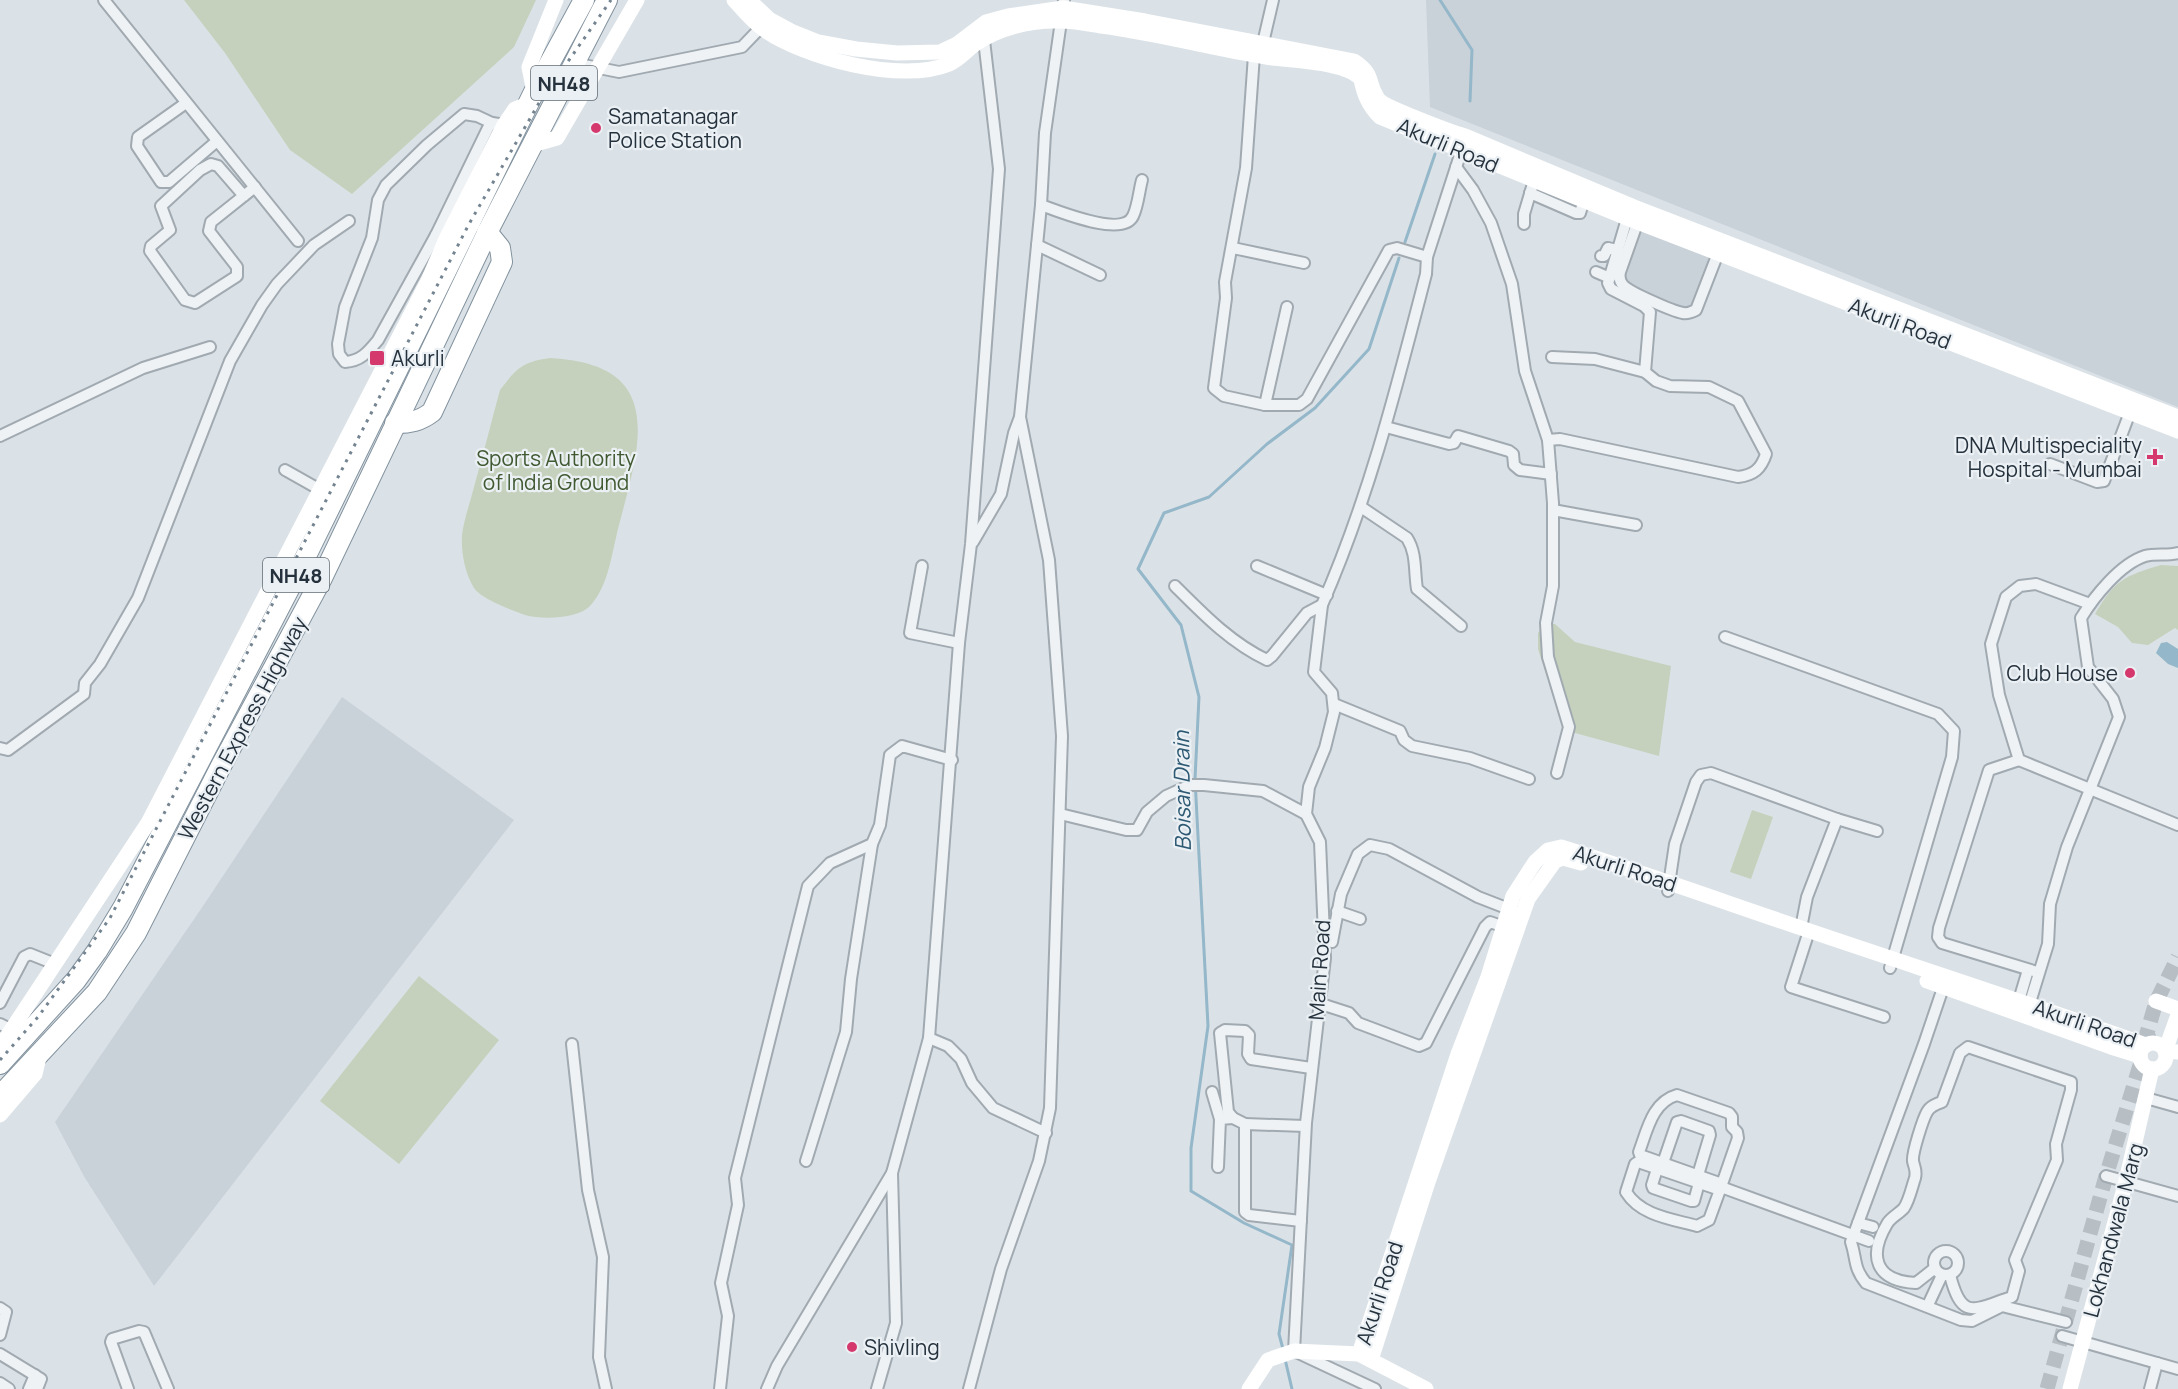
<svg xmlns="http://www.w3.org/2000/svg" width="2178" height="1389" font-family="Manrope,sans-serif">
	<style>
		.built { fill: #c9d1d9 }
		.green { fill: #c5d1bc }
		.water { fill: #94b7c9 }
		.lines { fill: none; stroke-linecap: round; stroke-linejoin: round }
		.stream { stroke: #94b7c9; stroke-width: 3 }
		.secondary-tunnel { stroke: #b7bfc5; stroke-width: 15; stroke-dasharray: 15 8; stroke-linecap: butt }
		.street-casing { stroke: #a1aab1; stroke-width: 14 }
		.highway-casing { stroke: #82929e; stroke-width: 22 }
		.street { stroke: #eef2f5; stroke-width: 10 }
		.secondary { stroke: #fff; stroke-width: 15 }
		.highway { stroke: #fff; stroke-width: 20 }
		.rail { stroke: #748491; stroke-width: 3; stroke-dasharray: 3 6; stroke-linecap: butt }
		.poi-dot { fill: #d4386c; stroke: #ebf0f4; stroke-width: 2 }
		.labels { text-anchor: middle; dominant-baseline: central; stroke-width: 4.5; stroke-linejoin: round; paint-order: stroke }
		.shield { fill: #ebf0f4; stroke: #606b74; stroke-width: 1.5 }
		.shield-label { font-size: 20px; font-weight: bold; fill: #25323d }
		.poi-label { font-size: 21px; fill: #25323d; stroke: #ebf0f4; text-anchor: start }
		.street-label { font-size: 21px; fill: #25323d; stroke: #ebf0f4 }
		.park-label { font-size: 21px; fill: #405931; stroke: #ebf0f4 }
		.water-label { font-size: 22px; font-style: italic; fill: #2d5973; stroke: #ebf0f4 }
	</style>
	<rect width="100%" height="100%" fill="#dbe2e7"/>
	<!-- built -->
	<g class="built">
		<path d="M1426,0h752v407l-748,-300z"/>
		<path d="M1633,223l89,35 -20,53 -7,5 -71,-25 -12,-13z"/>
		<path d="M342,697l172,123 -360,466 -69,-108 -30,-56 146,-213z"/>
	</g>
	<!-- green -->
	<g class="green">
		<path d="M184,0h352l-22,47 -162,147 -62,-44 -65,-97z"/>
		<path d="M550,358c118,6 90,87 69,167 -7,26 -10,61 -29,81 -13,13 -48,14 -65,9 -12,-4 -45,-17 -51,-27 -9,-15 -13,-35 -12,-53 2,-16 8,-32 12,-48 9,-32 17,-64 26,-97 17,-22 22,-28 50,-32z"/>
		<path d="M2161,565l17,1v64l-3,-2 -27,17 -16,-2 -14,-16 -23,-13c20,-34 29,-38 66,-49z"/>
		<path d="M1545,623l10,1 20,18 96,24 -12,90 -95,-26 -26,-81v-16z"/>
		<path d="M1752,810l21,7 -22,62 -21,-7z"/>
		<path d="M419,976l80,64 -100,124 -79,-63z"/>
	</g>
	<!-- water -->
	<path class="water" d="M2167,642l11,7v19l-10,-4 -12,-11 5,-10z"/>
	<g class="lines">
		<!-- stream -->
		<g class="stream">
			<path d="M1440,0l32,50 -2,51"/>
			<path d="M1405,242l30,-88"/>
			<path d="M1283,1349l-4,-15 13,-89 -48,-22 -53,-32v-43l17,-122 -13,-247 4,-82 -18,-72 -43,-56 26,-56 45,-16 58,-53 48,-36 54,-59 30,-91"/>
			<path d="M1285,1359l7,30"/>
		</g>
		<!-- secondary-tunnel -->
		<g class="secondary-tunnel">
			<path d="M2151,1043l-4,-10 9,-31 22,-45"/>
			<path d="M2047,1389l59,-213 35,-114"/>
		</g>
		<!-- street casing -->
		<g class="street-casing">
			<g id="street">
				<path d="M104,0l194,241"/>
				<path d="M1263,43l10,-43"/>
				<path d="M1254,55l-8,113 -21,114 1,16 -12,90 10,8 41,9h34l8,-6 82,-149 8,-2 30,9"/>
				<path d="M574,63l45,9 123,-25 23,-24"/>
				<path d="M186,103l-48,34 -1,9 24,36h8l48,-41"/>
				<path d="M1456,167l17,23 18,33 21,61 13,87 23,69 5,63v83l-7,37 2,34 21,70 -12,46"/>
				<path d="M1530,193l46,20h4l4,-13"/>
				<path d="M244,196l-26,-30 -7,-2 -11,6 -39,36 9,24 -19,16 -1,5 35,49 10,3 42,-27v-9l-28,-36 2,-9 44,-35"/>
				<path d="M1041,205c17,6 82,33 92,11 5,-10 6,-25 9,-36"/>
				<path d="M1629,212l-21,71 3,6 33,17 6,6 -5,60"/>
				<path d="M1638,221l-18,51c-1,5 -1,9 3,13 6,7 49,26 60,28 5,1 9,-1 13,-3l24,-62"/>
				<path d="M1524,224v-10l8,-27"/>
				<path d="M436,235l-58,105c-10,12 -17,21 -33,22l-6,-8 -1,-10 7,-37 27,-69 6,-38 8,-15 41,-40 37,-31 13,2 15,7"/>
				<path d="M441,237l-5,-2 52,-107 4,-5 7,1"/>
				<path d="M1037,245l63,30"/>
				<path d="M1233,248l71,15"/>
				<path d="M1601,256h3l4,-8 9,2"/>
				<path d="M1596,272l14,6"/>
				<path d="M1265,405l22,-98"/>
				<path d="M1386,427l63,17 5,-1 4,-7 51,15 4,3 1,11 6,5 31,4"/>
				<path d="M0,436l143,-68 67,-21"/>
				<path d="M1548,440l12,-1 178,38c16,-2 23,-8 28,-23l-28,-53 -29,-14 -39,-1 -14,-5 -11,-9 -50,-13 -43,-2"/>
				<path d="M2050,464l47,18 7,-1 28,-74"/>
				<path d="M285,470l39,22"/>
				<path d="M1361,507l46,31c10,16 7,33 10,51l44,37"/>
				<path d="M1553,510l83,15"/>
				<path d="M973,542l28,-48 13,-61 6,-16"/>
				<path d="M922,566l-12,67 49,10"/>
				<path d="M1257,566l70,29"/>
				<path d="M1175,586c28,28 56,57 92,74l5,-4 35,-43 15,-8c47,-107 75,-219 104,-331l1,-17 34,-105 4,-4"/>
				<path d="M2090,604l-54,-20 -16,2 -14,11 -15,47 8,51 20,65 159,65"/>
				<path d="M1322,605l-8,67 18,21 2,19 -9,36 -16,39 -3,27 14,28 5,116 -19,165 -12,228 81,38"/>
				<path d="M1725,637l213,77 16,17 -2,26 -62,211"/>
				<path d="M1334,704l66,27 4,9 8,6 58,12 59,21"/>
				<path d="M0,748l8,2 76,-56 1,-11 15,-19 38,-66 92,-237 32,-56 15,-21 37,-39 35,-24"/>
				<path d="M2019,760l-30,10 -50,158 -1,9 4,6 95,29"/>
				<path d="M1060,814l66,16h11l10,-18 19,-16 24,-11h14l59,6 43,23"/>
				<path d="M1837,819l40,12"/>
				<path d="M1668,891l7,-47 21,-62 5,-7 10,-2 126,46 -30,78 -6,31"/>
				<path d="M1337,911l23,8"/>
				<path d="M1809,931l-18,56 93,30"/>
				<path d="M1332,942l9,-48 17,-40 12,-9 19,4 89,48 36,14"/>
				<path d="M1945,982l-21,62 -73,198c6,18 2,25 15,41l95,37 11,1 30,-15 64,16"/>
				<path d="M0,1003l24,-46 6,-3 25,10"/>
				<path d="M1318,1003l31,10 9,10 61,23 7,-3 59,-116 5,-5 20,7"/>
				<path d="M2017,1007l11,-37"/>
				<path d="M2028,1009l20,-65 2,-40 17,-57 52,-130 -6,-18 -25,-32 -7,-49c13,-21 39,-54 64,-62 10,-3 23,0 33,-3"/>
				<path d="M0,1024l12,6"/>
				<path d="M929,1038l19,8 13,13 11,24 21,25 53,25"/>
				<path d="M572,1044l16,146 15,67 -4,100 7,32"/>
				<path d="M1212,1092l8,27"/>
				<path d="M2146,1098l32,9"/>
				<path d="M1245,1124l60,2"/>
				<path d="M806,1161l40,-129 5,-53 21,-135"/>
				<path d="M1663,1163l14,-41 4,-1 28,10 1,4 -12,40"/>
				<path d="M1218,1167l2,-48 13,-1"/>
				<path d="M1657,1169l-5,16 1,3 38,13h3l5,-18"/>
				<path d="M2106,1176l72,20"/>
				<path d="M1721,1187l148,54"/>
				<path d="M1720,1190l-82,-28 -3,2 -9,28c15,24 46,27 71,34l12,-6 12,-33 1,-3 16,-46 -1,-6 -5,-5v-10l-3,-4 -52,-18c-25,7 -30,36 -38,57l1,3 82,29"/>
				<path d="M1301,1221l-52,-6 -4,-3v-88l-12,-6 -5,-6 -8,-79 5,-3 20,1 4,4 -1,19 3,5 60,9"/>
				<path d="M1858,1223l15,4"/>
				<circle cx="1946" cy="1263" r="12"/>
				<path d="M1935,1268l-19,15c-41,-2 -48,-27 -29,-59 4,-7 12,-10 17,-16 5,-7 8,-21 11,-30 2,-8 -1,-11 -2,-17 -1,-8 10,-42 14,-49 3,-6 9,-8 15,-10l18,-49 8,-6 103,35v8l-15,54 1,16 -42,100 4,11 -7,26c-38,12 -50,25 -62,-22"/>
				<path d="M1928,1305l14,-30"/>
				<path d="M0,1308l6,4 -6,23"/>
				<path d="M2062,1336l116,33"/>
				<path d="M0,1354l41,25 -4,10"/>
				<path d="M0,1383l9,6"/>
				<path d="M29,1389l6,-14"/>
				<path d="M128,1389l-17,-47 1,-3 27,-8 5,1 24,57"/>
				<path d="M720,1389l8,-73 -7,-33 17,-78 -3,-27 73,-292 22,-23 42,-19 8,-19 10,-70 12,-9 50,14"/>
				<path d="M767,1389l10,-23 115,-193 37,-135 30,-395 12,-99 28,-375 -15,-129"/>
				<path d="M877,1389l19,-66 -4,-150"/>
				<path d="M969,1389l32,-120 38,-108 11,-53 12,-372 -13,-176 -29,-143 21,-212 4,-72 19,-133"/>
				<path d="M2150,1389l7,-26"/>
			</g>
		</g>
		<!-- highway casing -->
		<g class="highway-casing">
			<g id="highway">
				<path d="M395,423c16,0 25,-2 37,-11l70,-150 -2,-14 -13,-16"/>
				<path d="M0,1064l76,-84 21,-29 26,-43 178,-342 233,-474 50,-92"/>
				<path d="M0,1096l97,-104 39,-59 85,-167 101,-188 168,-351 117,-227"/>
			</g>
		</g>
		<!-- street -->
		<use href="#street" class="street"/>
		<!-- secondary -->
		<g class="secondary">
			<path d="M734,0c9,10 18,21 29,29 41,29 138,55 186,35 10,-4 17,-13 25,-19 24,-17 57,-25 86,-24 14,0 28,3 41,5 55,7 109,22 165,31 24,4 79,4 95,22 3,16 8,27 19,38l247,101 551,213"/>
			<path d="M749,0l20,19 24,13 25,10 38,7 41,4 43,-1 17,-8 29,-22 22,-6 55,-8 82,13 209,40c22,15 12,20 24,38 6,8 73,33 87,37l169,71 544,210"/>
			<path d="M534,92l-5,-25 27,-67"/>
			<path d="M532,145l25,-7 80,-138"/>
			<path d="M1927,981l184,66 29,9"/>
			<path d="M2156,1001l22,8"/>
			<path d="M2178,1015l-13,36 13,1"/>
			<circle cx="2153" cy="1056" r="13"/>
			<path d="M0,1045l6,-7 142,-215 280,-542 18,-42 58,-114 11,-16 13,-5"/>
			<path d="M0,1115l35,-41 5,-21"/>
			<path d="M1359,1354l99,-300 30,-77 25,-81 22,-34 13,-12 13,-3c83,26 166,56 249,84 112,38 224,74 336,114"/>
			<path d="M1371,1360l57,-178 100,-283 27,-38 8,-3 18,5"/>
			<path d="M1249,1389l19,-29 26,-9 65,3 67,35"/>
			<path d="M2070,1389l56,-208 26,-112"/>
		</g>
		<!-- highway -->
		<use href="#highway" class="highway"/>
		<!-- rail -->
		<path class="rail" d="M0,1060l38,-43 72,-99 359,-694 70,-121 72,-103"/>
	</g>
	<!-- markers -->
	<g class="poi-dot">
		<circle cx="596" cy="128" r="6"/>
		<rect x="369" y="350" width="16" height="16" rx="3"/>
		<path d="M2152 448h6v6h6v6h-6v6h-6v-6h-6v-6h6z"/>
		<circle cx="2130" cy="673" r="6"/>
		<circle cx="852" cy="1347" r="6"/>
	</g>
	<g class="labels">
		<!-- shield labels -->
		<g class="shield">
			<rect x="531" y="66" width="66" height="34" rx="4.5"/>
			<rect x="263" y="558" width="66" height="34" rx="4.5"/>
		</g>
		<g class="shield-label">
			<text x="564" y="83">NH48</text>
			<text x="296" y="575">NH48</text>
		</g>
		<!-- poi labels -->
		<g class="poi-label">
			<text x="608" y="116">Samatanagar<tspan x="608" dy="24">Police Station</tspan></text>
			<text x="391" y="358">Akurli</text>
			<text x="2142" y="445" text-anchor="end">DNA Multispeciality<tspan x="2142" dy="24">Hospital - Mumbai</tspan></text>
			<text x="2118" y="673" text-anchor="end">Club House</text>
			<text x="864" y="1347">Shivling</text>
		</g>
		<!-- street labels -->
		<g class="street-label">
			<text transform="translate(1448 145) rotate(23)">Akurli Road</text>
			<text transform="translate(1900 323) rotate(21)">Akurli Road</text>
			<text transform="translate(242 728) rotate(-62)">Western Express Highway</text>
			<text transform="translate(1625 868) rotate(18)">Akurli Road</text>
			<text transform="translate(1319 970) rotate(-86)">Main Road</text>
			<text transform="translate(2085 1023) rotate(19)">Akurli Road</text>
			<text transform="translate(2113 1230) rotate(-75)">Lokhandwala Marg</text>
			<text transform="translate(1379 1293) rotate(-72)">Akurli Road</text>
		</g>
		<!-- park labels -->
		<g class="park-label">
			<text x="556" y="458">Sports Authority<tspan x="556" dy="24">of India Ground</tspan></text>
		</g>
		<!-- water labels -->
		<g class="water-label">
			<text transform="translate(1182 791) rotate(-91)">Boisar Drain</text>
		</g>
	</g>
</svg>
